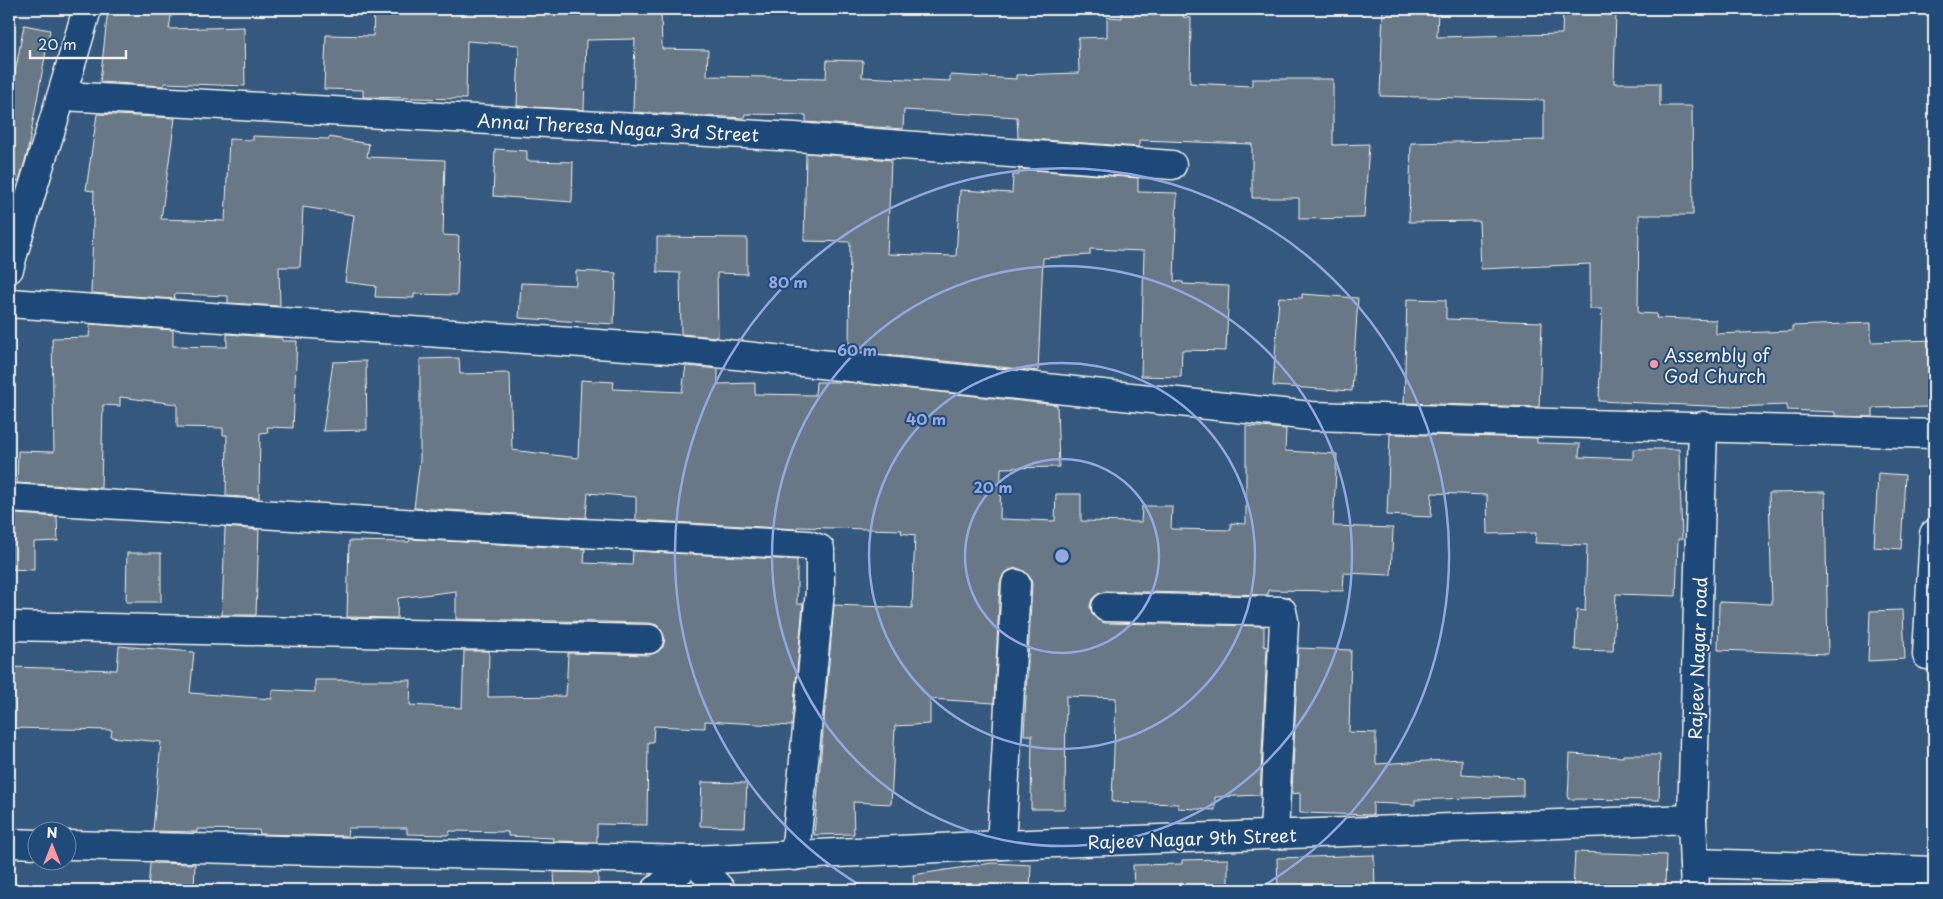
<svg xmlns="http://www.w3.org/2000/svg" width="1943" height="899" font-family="'Playpen Sans',sans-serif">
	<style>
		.building { fill: #677887; stroke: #f4f1e8 }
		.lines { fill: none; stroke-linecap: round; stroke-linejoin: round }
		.minor-casing { stroke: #f4f1e8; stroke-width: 31 }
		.minor { stroke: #1f4a7a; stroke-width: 28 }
		.ring { fill: none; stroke: #93a8e1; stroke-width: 2.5 }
		.poi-dot { fill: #ff9aa2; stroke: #1f4a7a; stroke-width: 2 }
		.labels { text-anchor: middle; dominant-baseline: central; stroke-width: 4; stroke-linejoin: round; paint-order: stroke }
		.street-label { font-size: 18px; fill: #f4f1e8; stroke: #1f4a7a }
		.poi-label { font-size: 18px; fill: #f4f1e8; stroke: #1f4a7a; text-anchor: start }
		.centre { fill: #93a8e1; stroke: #1f4a7a; stroke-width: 2.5 }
		.ring-label { font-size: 15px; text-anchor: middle; font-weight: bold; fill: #93a8e1; stroke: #1f4a7a; stroke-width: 4; stroke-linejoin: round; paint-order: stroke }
	</style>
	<rect width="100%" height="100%" fill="#35587e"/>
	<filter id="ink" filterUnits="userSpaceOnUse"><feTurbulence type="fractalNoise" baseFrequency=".02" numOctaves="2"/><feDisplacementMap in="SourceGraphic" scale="10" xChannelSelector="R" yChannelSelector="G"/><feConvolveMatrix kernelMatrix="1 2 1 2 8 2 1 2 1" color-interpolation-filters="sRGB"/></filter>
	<g filter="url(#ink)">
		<!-- building -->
		<g class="building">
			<path d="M108,9h64l-3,20 75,-2 1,59 -81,-3v3l-64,-4z"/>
			<path d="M374,9h287l1,40 46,1 -1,26 119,2 1,-18 36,1 -1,16 88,4v-6l66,4v-4l63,-2 -1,-35 29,-1v-20l15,1v-9h62l-1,8 8,1 -1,65 62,3v-7h81v66l36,-1 -5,74 -65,1v-21h-47v-54l-113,-4v7l-121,-9 -1,-21 -113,-7 -1,19 -97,-7v-7l-61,-1 -1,4 -111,-6 2,-73 -49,1 -2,70 -67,-4 2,-61 -52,-4 -1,58 -103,-2v-7l-39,-1 2,-54 47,1z"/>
			<path d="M1383,9h55l-1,28 125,-3 1,-25 53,2 -2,72h46v23h32l1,109h-54l-1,98 19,1 -1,4 60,2v14l76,-3v-5l79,-3v19l63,-2v67l-61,1v9l-38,-1v-4l-48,-2v-5l-57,2 -131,-6 3,-92h-12v-45l-109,5 -2,-48 -70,1 2,-79 133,-3v-40l-164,-4z"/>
			<path d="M24,25l26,5 -23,124 -8,27 -10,-1v-75z"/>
			<path d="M97,114l78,4 -14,101 64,2 4,-82 24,1v-4l76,3v-2l40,7 -2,13 78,3 -2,75 16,1 -2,59 -43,-1v4l-39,-1 1,-11 -31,-4 9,-67 -51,-8 -3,60h-21l1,39 -52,-3v-7l-53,-2 -1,5 -83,-6 3,-102 -8,-1z"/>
			<path d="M495,149l32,2v10l46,1 -1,40 -79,-6z"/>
			<path d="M806,153l85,7 -4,94 69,2 4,-66 52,3 1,-18h6v-6l119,9v14l39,1 -3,88 9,1v2l46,2 -3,65 -44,-1 -1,27 -40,-1 3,-125 -54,-2v6l-47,3 -5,113 -189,-20 1,-109 -46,-1z"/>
			<path d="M657,237l90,1v36l-30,-1 1,64 -37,-3 -1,-61 -23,-1z"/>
			<path d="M576,271l40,2 -2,51 -95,-6 2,-35 55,2z"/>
			<path d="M1302,294l56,4 -6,93 -79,-5 6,-89 23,1z"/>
			<path d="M1407,299l39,1v19l96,3 -3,85 -135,-4z"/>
			<path d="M90,324l83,6v16l54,1v-13l55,4v3h15l-4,87 -26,-1 1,5 -8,1 -1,65 -33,-2 1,-61h-4v-7l-46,-1v-23l-57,-7v9l-17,-1 -2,83 -84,-5 1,-32 36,1 -2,-114 37,-1z"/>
			<path d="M459,358l1,16 50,-1 2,77 66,8 3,-78 33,2 -1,7 69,3 4,-26 32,3v15l37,-1v11l60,1 1,-13h31l210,23 2,62 -58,1 -1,51 55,2 1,-27h25v27l60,1 1,-16h30l-1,23 60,1v-7l15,1v-98l40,3 -1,22 52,3 -4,72 60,2 -2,47 -47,-2 -1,18 -75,-1v5l-162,-4 -8,3 -6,5 -2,7 2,8 6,6 7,3 159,3v20l3,1 -7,148 -45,2v13l-37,-2v-4l-66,-2 4,-104 -50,-2 -1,113h-34l1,-74h-8l8,-151 -2,-7 -6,-6 -7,-3 -8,2 -6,5 -3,8 -6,120 -64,-4v25l-35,2 -4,78 -38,-2 1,32 -40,1 20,-230 78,3 3,-73 -14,-2 1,-3 -105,-3v2l-161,-9v-23l-48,-4 -2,25 -172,-10 6,-48v-101z"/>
			<path d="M366,361l1,69 -44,1 10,-69z"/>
			<path d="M1390,434l147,4v5l43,1 -1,13 54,2v-10h46l3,90h-4l-2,57 -60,-2 -3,57 -38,-1 2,-40 8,1 2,-66 -52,-2 1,-10 -48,1 -1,-39 -55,-2 -1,24 -44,-2z"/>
			<path d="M1878,473l27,2 -4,74 -27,-2z"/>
			<path d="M1825,492l3,162 -110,-4 1,-48 53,2 -3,-111z"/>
			<path d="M17,514l40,3 1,24 -24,1v28l-25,-1v-54z"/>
			<path d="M225,527l34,3 -3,85h-34z"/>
			<path d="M410,539l175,10 -1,14 48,2 1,-14 164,9v44h6l-11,122 -87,-5v7l-51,-2 -1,16h-5l-1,83 -50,-1v18l-44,-1v-3l-45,-2v-4l-58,-1 -1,4 -42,-1v-6h-59l-1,8 -87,-2 -1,-4 -62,-1v3l-44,-1 8,-89 -50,-5 1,-7 -103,-2v-61l108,3 2,-24 75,6 -4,41 82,6v-9l43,2v-12h96l-1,25 52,3 2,-57h25l-1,46 78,-1 2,-43 81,2 8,-3 6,-5 2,-8 -3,-8 -5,-6 -8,-2 -193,-4v-28l-58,7 -1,20 -50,-1 2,-76 60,1z"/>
			<path d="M127,553h34v49h-35z"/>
			<path d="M1903,610l2,49 -37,2 2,-50z"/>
			<path d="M1298,648l53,2 -2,82 27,1v31l86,-5v15l61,4v18l-108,4v5l-42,-2v12l-73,-2v-20l-8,1z"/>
			<path d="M1570,754l53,3v-2h37l-1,45 -91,-1z"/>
			<path d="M702,782l45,1 -2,44 -45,-1z"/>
			<path d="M1575,852l91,3 -1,35h-92z"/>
			<path d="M1374,855l1,35h-97l-1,-32z"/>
			<path d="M1228,859v31h-94l-1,-25 49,-1v-4z"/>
			<path d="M150,863l45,1 -1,26h-46z"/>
			<path d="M992,863l39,2 -1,25h-116l-1,-15z"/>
			<path d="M554,872l44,1v17h-43z"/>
		</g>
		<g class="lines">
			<!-- minor casing -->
			<g class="minor-casing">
				<g id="minor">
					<path d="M63,96l732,41 377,28"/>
					<path d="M9,269c24,-88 54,-173 78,-260"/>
					<path d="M9,303l689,48 613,65 623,18"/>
					<path d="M9,498l441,28 358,19 12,4v42l-25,265"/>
					<path d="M1106,607l176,4 2,10 -10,214"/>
					<path d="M9,626l640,13"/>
					<path d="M1927,655l7,-121"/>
					<path d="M9,843l29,1"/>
					<path d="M68,845l625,15 308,-15 691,-26"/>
					<path d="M1001,845l15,-261"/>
					<path d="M693,860l28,30"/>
					<path d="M1694,863l240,8"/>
					<path d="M656,890l37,-30"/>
					<path d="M1695,890l-3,-71 11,-393"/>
				</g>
			</g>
			<!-- minor -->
			<use href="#minor" class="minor"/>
		</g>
	</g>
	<!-- distance rings -->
	<g class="ring">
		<circle cx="1062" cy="556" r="97"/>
		<circle cx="1062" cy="556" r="193"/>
		<circle cx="1062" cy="556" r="290"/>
		<path d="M866 889A387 387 0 1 1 1258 889"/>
	</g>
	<!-- markers -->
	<circle class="poi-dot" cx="1654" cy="364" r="5"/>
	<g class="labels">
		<!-- street labels -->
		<g class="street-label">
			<text transform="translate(618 127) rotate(3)">Annai Theresa Nagar 3rd Street</text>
			<text transform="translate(1697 658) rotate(-88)">Rajeev Nagar road</text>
			<text transform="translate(1192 838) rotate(-2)">Rajeev Nagar 9th Street</text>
		</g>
		<!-- poi labels -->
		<g class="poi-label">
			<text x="1664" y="354">Assembly of<tspan x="1664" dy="21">God Church</tspan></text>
		</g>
	</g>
	<circle cx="1062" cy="556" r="8" class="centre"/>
	<g class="ring-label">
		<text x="788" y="288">80 m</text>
		<text x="857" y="356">60 m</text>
		<text x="926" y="425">40 m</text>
		<text x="993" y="493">20 m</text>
	</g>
	<!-- margin -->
	<rect width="1943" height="899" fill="none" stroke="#1f4a7a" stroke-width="30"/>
	<rect x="15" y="15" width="1913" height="869" fill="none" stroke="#f4f1e8" stroke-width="2" filter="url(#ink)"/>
	<!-- north arrow -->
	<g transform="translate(52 846)"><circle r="24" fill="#1f4a7a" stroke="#748da6"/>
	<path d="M0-4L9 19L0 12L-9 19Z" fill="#ff9aa2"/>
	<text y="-8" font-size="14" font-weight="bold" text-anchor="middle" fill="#f4f1e8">N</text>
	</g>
	<!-- scale -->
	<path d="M30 50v8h96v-8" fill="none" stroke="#f4f1e8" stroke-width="2.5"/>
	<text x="38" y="50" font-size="15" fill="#f4f1e8" stroke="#1f4a7a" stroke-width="4" paint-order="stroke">20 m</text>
</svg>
